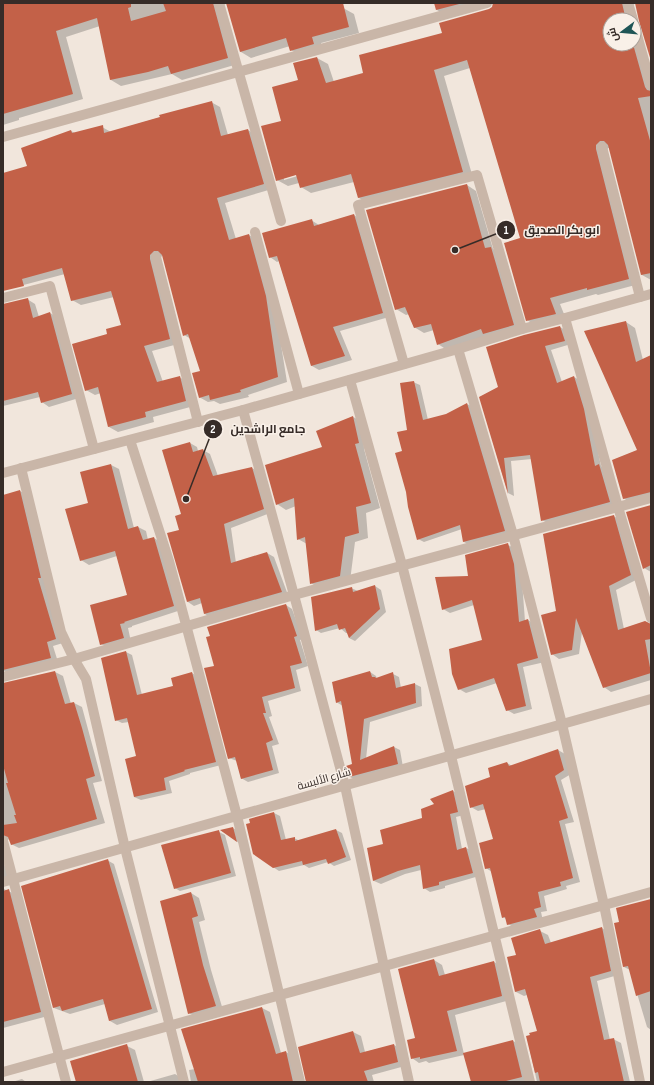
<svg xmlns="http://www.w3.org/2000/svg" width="654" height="1085" font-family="'Sofia Sans Condensed',Cairo,sans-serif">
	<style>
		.shadow { fill: #0003; fill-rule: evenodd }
		.building { fill: #c36148 }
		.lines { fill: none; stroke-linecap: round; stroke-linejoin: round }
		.minor { stroke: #c9b6a8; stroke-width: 10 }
		.labels { text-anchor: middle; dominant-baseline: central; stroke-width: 3; stroke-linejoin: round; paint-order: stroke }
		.street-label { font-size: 11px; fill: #362c28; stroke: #f9f0e8 }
		.leader { fill: none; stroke: #362c28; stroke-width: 1.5 }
		.callout-dot { fill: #362c28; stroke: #f9f0e8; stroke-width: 1.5 }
		.mark-label { font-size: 12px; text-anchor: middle; font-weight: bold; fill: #fff }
		.callout-label { font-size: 12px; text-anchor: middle; font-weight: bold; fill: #362c28; stroke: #f9f0e8; stroke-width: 3; stroke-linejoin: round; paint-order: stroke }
	</style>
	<rect width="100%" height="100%" fill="#f1e6dc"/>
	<!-- shadow -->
	<g class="shadow">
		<path d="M3,3h331l20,11 5,19 -38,10 3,7 -23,6 -10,-6 -1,-4 -39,12 -10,-6 -14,-49 -3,2 14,59 -56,16 -10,-6 -51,12 -10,-6 -11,-54 -34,11 17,62 -64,19v2l-16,5z"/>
		<path d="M435,3h59l-47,13 -10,-6z"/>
		<path d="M494,3h157v54l-15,-54 -3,2 18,72v203l-9,-5 -32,-127h-2l-2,7 33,129 -41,11 -2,-1 -36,10 6,15 -28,8 -11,-7 -6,-81 -51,-171 -26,8 29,102 -103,26 -11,-6 -5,-16 -43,11 -10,-6 -2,-4 -11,3 -11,-6 6,-58 16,-42 18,-22 11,6 6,18 30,-8 129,-66zM610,20h24v24h-24zM301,173v2l-17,5v-2z"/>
		<path d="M211,102l9,5 8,28 20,-5 9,5 15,54 -47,14 11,36 13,-4 8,5 17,61 13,81 -39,13 1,2 -29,7 -6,-3 -6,1 -9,-5 3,-26 -11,-32 -7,-4 -21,-80 -5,5 20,84 -26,7 11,31 16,-5 9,5 6,24 -41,11 1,5 -36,10 -9,-5 -8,-34 -6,2 -9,-5 22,-55 14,-9 -8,-29 -33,8 -9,-5 -7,-26 -49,13 -13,-7v-106l25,-7 43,-36 4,2 27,-6 9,5z"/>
		<path d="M467,185l9,6 17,58 8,4 22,77 -76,20 -9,-6 -4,-14 -10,3 -10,-6 -5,-13 -3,1 -10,-6z"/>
		<path d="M354,215l7,5 28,97 -49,14 12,29 -33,10 -7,-4 -33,-105 -2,1 -7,-5 41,-37 8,5z"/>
		<path d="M27,299l8,5 4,13 11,-4 7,4 22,81 -30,9 -7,-5 -2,-5 -37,9v-101z"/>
		<path d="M626,322l9,6 8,32 8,-3v142l-18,5 -10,-6 15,-47z"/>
		<path d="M560,327l7,4 4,13 -20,6 11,32 12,-5 7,4 9,33 11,52 5,4 10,36 -67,18 -7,-4 -10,-61 -21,2 3,35 -6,-3 -28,-96 19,-10z"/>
		<path d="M413,382l7,3 8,35 18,-5 21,-11 6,3 38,127 -41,11 -6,-3 -2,-13 -38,13 -6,-3 -15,-87 6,-22z"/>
		<path d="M353,417l10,5 1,27 16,59 -14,5 2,25 -13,4 -5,39 -30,8 -9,-6 -4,-39 -9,-5 -2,-33 -10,4 -9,-6 46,-57 -5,-15z"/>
		<path d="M190,443l7,4 1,4 5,-1 7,4 8,22 34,-8 7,4 11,41 -39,15 5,35 31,-10 7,4 14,38 -77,23 -6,-4 -3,-11 -8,3 -6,-4 -8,-71z"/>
		<path d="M111,465l8,4 15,59 4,-1 8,4 2,9 6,-2 8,5 19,67 -49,16v1l-4,1 3,14 -22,6 -8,-4 28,-48 -12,-40 -28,9 -8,-5 8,-57z"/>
		<path d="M20,491l7,4 36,148 -10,3 5,16 -49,12 -5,-3 -1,3v-178z"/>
		<path d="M651,506v66l-7,-4z"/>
		<path d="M613,516l8,4 17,59 -22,11 8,39 27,-4v55l-40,12 -7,-5 -22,-55 -3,22 -20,5 -7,-5 5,-42z"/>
		<path d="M508,545l8,4 5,19 4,53 3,-1 7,4 10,38 -22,5 9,42 -18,5 -7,-4 -10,-27 -31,10 -7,-4 24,-48 -9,-36 -24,8 -7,-4 26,-32z"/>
		<path d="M375,586l6,4 5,22 -31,29 -6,-3 -1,-5h-2l-6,-5 -19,5 -5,-3 35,-42 7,3z"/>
		<path d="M286,605l6,4 11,30 -3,1 8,26 -12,4 5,21 -33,10 4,15 -3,1 10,27 -7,2 7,27 -31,9 -7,-4 -4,-17 -8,-3 -14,-92z"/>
		<path d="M126,652l6,3 10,40 32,-9 18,-13 6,4 23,88 -31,8v1l-21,7 3,12 -31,7 -7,-3 3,-40 -8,-35 -7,1 -6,-3 -14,-61z"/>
		<path d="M55,672l8,4 8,28 3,-1 8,4 20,74 -9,2 12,40 -86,25 -8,-4 -1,-6 -6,6 -1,9v-169z"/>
		<path d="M370,672l6,4 1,3 16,-5 6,3 2,11 14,-4 6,3 1,19 -52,16 -4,37 28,-12 6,3 3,17 -47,13 -6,-3 -2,-10 5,-3 -10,-58 -7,-4z"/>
		<path d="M558,750l7,4 6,20 -10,6 13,42 -9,2 15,58 -14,4 1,3 -23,7 3,15 -6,1 2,9 -28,7 -7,-4 -2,-5 -3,-2 -11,-45 -6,-4 8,-29 -8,-30 -8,2 -7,-4 20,-29 16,-15 5,3z"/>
		<path d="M453,791l6,4 5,20 -8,2 6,32 4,-1 7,3 6,25 -34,10v2l-15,4 -6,-4 -3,-18 -16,4 -24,10 -7,-3 -6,-32 17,-4 38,-26 12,-14z"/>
		<path d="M274,813l6,3 6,24 8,-2 6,3 36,-11 6,3 9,27 -17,6 -6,-4 -19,6 -5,-3 -25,6 -6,-4z"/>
		<path d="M233,828l3,2 3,13 -17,-12z"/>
		<path d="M219,832l6,3 11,41 -56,15 -5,-3z"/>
		<path d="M3,859l6,21 -5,5v4l13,6 31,121 -45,12z"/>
		<path d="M107,860l7,4 44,148 -41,13 -7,-4 -5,-17 -35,10 -16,-6z"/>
		<path d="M191,893l8,5 6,22 -6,2 12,48 12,40 -26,8 -8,-5z"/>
		<path d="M651,901v129l-4,-3 -17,-57 -6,-3 -3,-44z"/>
		<path d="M602,928l7,5 9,42 -21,6 13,59 3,-1 8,4 9,39h-93l-10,-45 11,-5 -11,-37 -3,1 -8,-4 2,-36 22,-25 8,4 3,8z"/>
		<path d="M434,960l8,5 3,10 49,-13 8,4 8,34 -55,15 9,39 49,-13 8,4 9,37h-58l-8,-27 -35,8 -3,-2 -7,2 -7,-5z"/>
		<path d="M262,1008l8,4 11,41 5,-1 8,5 6,25h-109l-2,-12 6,-1z"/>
		<path d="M353,1032l8,4 4,16 29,-7 8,4 3,17 -33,9 2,7h-67l-7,-34z"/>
		<path d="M127,1046l8,4 9,32h-67z"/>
		<path d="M175,1074l8,5 1,3h-37z"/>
		<path d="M22,1079l4,3h-14z"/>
	</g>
	<!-- building -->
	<g class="building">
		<path d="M3,3h128v4l-3,1 3,13 35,-10 -3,-8h50l15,55 -57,16 -3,-8 -20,6 -38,8 -13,-62 -41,13 17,63 -70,20z"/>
		<path d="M226,3h117l6,24 -37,10 2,7 -24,7 -4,-13 -46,14z"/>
		<path d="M434,3h29l-27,7z"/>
		<path d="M493,3h129l4,17h-16v24h23l12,43 2,3 4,1v5l-13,2 13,46v129l-10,2 -33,-130 -4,-4h-4l-4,4v4l33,130 -42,11v-2l-37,10 6,16 -30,7 -22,-78 16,-5 -53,-178 -33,10 29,102 -105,26 -7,-24 -51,14 -4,-13 -20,6 -15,-55 20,-5 -9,-34 26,-7 -5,-17 24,-6 9,26 37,-10 -4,-18 83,-22 -3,-10 50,-14 3,-2z"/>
		<path d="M635,3h16v58l-12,-40z"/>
		<path d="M212,101l9,35 27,-7 16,55 -47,14 12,42 20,-6 17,62 12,81 -38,13 1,2 -31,8 -1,-5 -10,3 -7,-25 8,-2 -12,-37 -5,2 -21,-81 -4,-4h-4l-4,4v4l20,80 -26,7 13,36 23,-6 6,25 -41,11 1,5 -38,10 -10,-40 -13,4 -13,-47 35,-10 -1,-5 15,-4 -10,-34 -40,10 -9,-33 -40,11 2,7 -21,5v-118l24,-7 -6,-18 50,-18 1,3 31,-8 1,8 56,-16 -1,-2z"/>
		<path d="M467,184l18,64 6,-1 23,78 -31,9 -2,-5 -44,16 -6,-21 -17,4 -9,-21 -10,3 -29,-100z"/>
		<path d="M354,214l29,99 -50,14 12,29 -34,10 -34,-110 -8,2 -7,-25 50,-14 2,7z"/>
		<path d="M28,298l5,20 17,-6 22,82 -31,9 -3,-11 -35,9v-97z"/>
		<path d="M626,321l10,41 15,-7v137l-28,7 -11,-39 25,-10 -53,-119z"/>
		<path d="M560,326l5,15 -20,5 12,37 17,-7 10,33 11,57 4,-2 11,38 -69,19 -11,-66 -26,3 4,36 -29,-97 19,-10 -12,-40 38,-12z"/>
		<path d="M414,381l9,39 23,-6 21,-11 38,128 -42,11 -3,-17 -43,15 -9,-33 -2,-15 -11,-39 7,-2 -5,-19 10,-2 -7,-47z"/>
		<path d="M353,416l6,27 -4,1 16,59 -15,4 3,26 -14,4 -5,39 -30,8 -5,-47 -8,3 -3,-42 -18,7 -11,-40 57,-18 -6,-16z"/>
		<path d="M190,442l3,10 10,-3 10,27 39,-9 12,42 -40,15 7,39 36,-11 15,40 -78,22 -4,-16 -13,4 -20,-69 12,-3 -4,-14 6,-2 -19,-64z"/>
		<path d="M111,464l17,65 10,-3 5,14 11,-3 20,69 -50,16 1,1 -5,1 4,14 -24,7 -10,-40 37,-10 -12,-44 -35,10 -15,-52 23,-6 -8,-31z"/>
		<path d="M20,490l21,88h-3l18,61 -9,3 4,16 -48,12v-175z"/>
		<path d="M651,505v60l-8,4 -17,-57z"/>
		<path d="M614,515l17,60 -22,11 9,44 27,-9 6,3v15l-6,1 6,33 -48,15 -27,-70 -4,32 -21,5 -10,-40 15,-4 -13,-77z"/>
		<path d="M508,543l6,21 5,58 9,-3 10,39 -21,6 9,42 -20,5 -12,-33 -36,12 -6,-16 -3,-25 33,-9 -10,-40 -30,10 -7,-33 33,-1 -3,-21z"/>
		<path d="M375,585l5,24 -31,29 -4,-10 -6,2 -2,-6 -22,7 -4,-34 41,-10 1,5z"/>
		<path d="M286,604l11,32 -3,1 8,26 -12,3 5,22 -33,9 4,16h-3l10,27 -7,3 7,27 -32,9 -6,-22 -7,2 -24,-91 10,-2 -8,-29 4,-1 -3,-9z"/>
		<path d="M126,651l11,44 36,-9 -2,-8 21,-6 24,90 -32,8 1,1 -21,7 2,12 -32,7 -9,-38 11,-3 -9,-38 -12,3 -14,-63z"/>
		<path d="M55,671l10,33 9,-2 8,26 13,48 -9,3 11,40 -86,26 -3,-8 -5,-2v-10l14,-2 -3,-8h2l-10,-32h2l-5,-18v-82z"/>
		<path d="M370,671l2,6h3l1,1 17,-6 3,16 19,-5 1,20 -52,16 -4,41 34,-14 4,18 -49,13 -3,-11 6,-2 -11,-63 -5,2 -4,-21z"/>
		<path d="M558,749l6,21 -9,6 13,42 -9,3 14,57 -13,4 1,4 -23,6 3,15 -7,2 3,8 -30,8 -2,-8 -3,1 -12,-50 -5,1 -6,-26 14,-4 -10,-35 -13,4 -5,-22 25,-9 -2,-9 19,-6 2,4z"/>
		<path d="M453,790l5,22 -8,2 7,36 9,-3 7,26 -34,9v3l-16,4 -3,-24 -22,6 -25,10 -6,-33 16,-4 -3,-14 42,-12 -1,-9 13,-5 -4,-5z"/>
		<path d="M274,812l7,28 14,-3v4l41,-12 10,28 -18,7 -2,-5 -23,6 -1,-4 -29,7 -20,-14 -7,-30 4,-1 -1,-4z"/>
		<path d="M233,827l4,15 -17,-12z"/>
		<path d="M219,830l12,43 -57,16 -13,-44z"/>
		<path d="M108,859l44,150 -43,12 -6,-22 -41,12 -2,-5 -7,2 -32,-122z"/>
		<path d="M9,889l32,123 -38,10v-131z"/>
		<path d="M191,892l7,24 -6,2 11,47 13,41 -28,8 -28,-113z"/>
		<path d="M651,899v92l-15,5 -8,-30 -5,1 -9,-44 5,-1 -3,-14z"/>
		<path d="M602,927l9,44 -21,6 14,63 10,-2 10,44h-84l-2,-10 -3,1 -9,-37 4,-1 -1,-2 8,-2 -12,-42 -10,3 -8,-35 9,-2 -5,-17 29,-9 5,15z"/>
		<path d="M434,959l5,17 55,-15 8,35 -55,15 10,40 -37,8v-2l-9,2 -4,-19 8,-2 -17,-69z"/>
		<path d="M262,1007l14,47 10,-3 7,31h-95l-17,-53z"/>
		<path d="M353,1031l7,22 34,-9 4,18 -34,9 4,11h-62l-8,-35z"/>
		<path d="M513,1040l9,37 -20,5h-31l-8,-29z"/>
		<path d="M127,1044l11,38h-62l-6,-21z"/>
	</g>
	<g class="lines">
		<!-- minor -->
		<g class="minor">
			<path d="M219,3l62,218"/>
			<path d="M628,3l5,17"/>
			<path d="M634,24l17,61"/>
			<path d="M3,137l484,-134"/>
			<path d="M602,147l38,150"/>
			<path d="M255,232l44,162"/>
			<path d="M156,257l42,165"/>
			<path d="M3,298l47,-12 44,163"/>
			<path d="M565,318l53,189 33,111"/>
			<path d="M458,349l55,186 49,189 42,181 36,177"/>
			<path d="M404,364l-46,-159 119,-30 45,154"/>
			<path d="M350,380l52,185 49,191 79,326"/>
			<path d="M243,410l51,185 51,191 64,296"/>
			<path d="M130,440l39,121 68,255 63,266"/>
			<path d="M21,468l40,164 13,27 12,20 39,169 59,234"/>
			<path d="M3,473l240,-63 215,-61 64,-20 43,-11 86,-24"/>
			<path d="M3,677l71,-18 220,-64 357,-97"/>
			<path d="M3,841l63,241"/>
			<path d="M3,882l648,-183"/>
			<path d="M3,1072l648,-180"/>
		</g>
	</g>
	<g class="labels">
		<!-- street labels -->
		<g class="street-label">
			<text transform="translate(324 779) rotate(-16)">شارع الألبسة</text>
		</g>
	</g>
	<!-- callouts -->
	<path class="leader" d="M455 250L506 230M186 499L213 429"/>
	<g class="callout-dot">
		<circle cx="455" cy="250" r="4"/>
		<circle cx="186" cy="499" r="4"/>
		<circle cx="506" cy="230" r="10"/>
		<circle cx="213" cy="429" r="10"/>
	</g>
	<g class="mark-label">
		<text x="506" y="234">1</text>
		<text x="213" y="433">2</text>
	</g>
	<g class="callout-label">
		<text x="562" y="234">ابو بكر الصديق</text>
		<text x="268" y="433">جامع الراشدين</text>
	</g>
	<!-- border -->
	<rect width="654" height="1085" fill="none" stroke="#362c28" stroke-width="8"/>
	<!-- north arrow -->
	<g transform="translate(622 32) rotate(254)"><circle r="19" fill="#f9f0e8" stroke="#aba29b"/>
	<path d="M0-3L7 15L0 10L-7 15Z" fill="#1f5556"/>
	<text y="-6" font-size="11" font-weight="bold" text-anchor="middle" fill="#362c28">ش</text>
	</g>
</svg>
